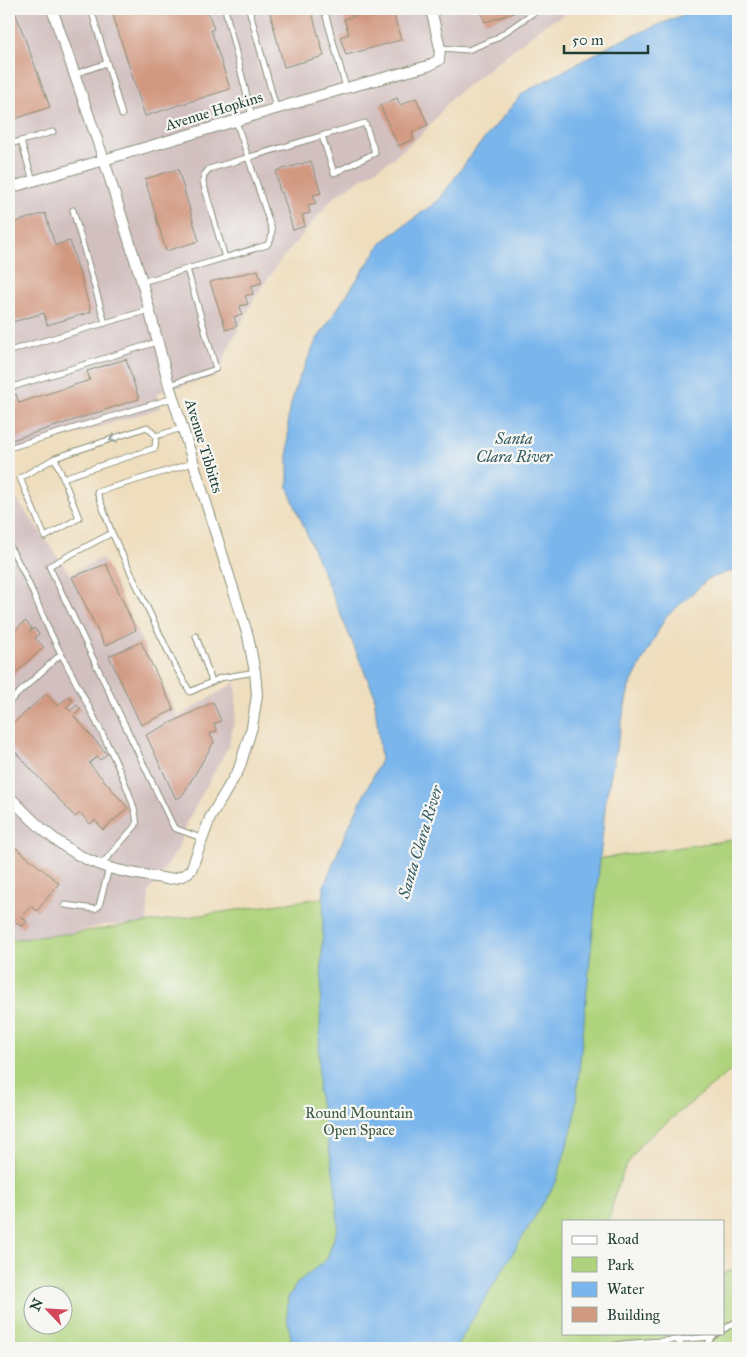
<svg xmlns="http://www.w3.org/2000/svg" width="747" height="1357" font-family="'IM FELL Great Primer',serif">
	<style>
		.industrial { fill: #d2bfc0 }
		.green { fill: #afd37c; stroke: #678858; fill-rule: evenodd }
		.water { fill: #7ab6ec; stroke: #4c7a90 }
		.building { fill: #d29981 }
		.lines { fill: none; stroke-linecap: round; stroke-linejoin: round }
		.service-casing { stroke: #878e79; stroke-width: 7 }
		.minor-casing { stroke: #878e79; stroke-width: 12 }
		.service { stroke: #fff; stroke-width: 5 }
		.minor { stroke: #fff; stroke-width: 10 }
		.oneway { stroke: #8f9e9a }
		.labels { text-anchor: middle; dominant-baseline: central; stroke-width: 4.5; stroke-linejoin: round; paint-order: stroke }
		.street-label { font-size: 15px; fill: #1f3d34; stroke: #f6f6f2 }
		.park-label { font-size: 15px; fill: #3c5b42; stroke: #f6f6f2 }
		.water-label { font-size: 16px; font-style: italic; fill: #365b62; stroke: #f6f6f2 }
	</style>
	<rect width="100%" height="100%" fill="#f6f6f2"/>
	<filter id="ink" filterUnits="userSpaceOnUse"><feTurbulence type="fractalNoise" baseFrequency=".02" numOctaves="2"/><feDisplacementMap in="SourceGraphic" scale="10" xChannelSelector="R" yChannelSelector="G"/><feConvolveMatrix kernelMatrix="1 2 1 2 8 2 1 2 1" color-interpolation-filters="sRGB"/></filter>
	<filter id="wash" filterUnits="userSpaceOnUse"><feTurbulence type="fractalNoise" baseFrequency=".0096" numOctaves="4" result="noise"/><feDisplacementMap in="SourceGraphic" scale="20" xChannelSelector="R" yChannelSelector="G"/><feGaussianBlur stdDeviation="1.12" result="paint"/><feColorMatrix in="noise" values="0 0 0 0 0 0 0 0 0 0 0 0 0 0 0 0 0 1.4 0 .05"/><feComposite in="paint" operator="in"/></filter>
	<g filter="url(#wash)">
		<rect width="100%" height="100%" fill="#efdebe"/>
		<!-- industrial -->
		<g class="industrial">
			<path d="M9,9h565l-31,17 -90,71 -29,35 -29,25 -61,40 -54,64 -24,35 -24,44 -15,36 -60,17 4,15 -152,47z"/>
			<path d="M9,488l61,86 32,-16 76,159 58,-35v32l-8,33 -40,73 -10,29 -29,43 -2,33h-43l-37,9 -58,6z"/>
		</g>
		<!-- green -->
		<path class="green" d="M738,839v226l-97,78 -17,27 -9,24 -6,27h-46v112h38l6,5 9,-5h107v-59l15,-8v82h-729v-408l58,-6zM32,1294h30v30h-30z"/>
		<!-- water -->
		<path class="water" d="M697,9h41v560l-30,10 -43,39 -36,69 -23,111 -32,324 -18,60 -101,166h-162l-6,-30 1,-20 10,-16 29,-23 11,-33 -3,-44 -17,-91 6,-205 22,-54 35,-72 -7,-66 -86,-205v-74l9,-32 19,-42 66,-99 57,-42 35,-49 49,-58 92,-50z"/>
		<g id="blocks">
			<!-- building -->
			<g class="building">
				<path d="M9,9h5l36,98 -41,14z"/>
				<path d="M111,9h96l7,20 -3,1 19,59 -85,27z"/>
				<path d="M269,9h42l13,47 -40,11z"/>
				<path d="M379,9h13l9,31 -55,15 -6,-18 9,-3 -5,-15z"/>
				<path d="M480,9h32l2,4 -29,9z"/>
				<path d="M397,98l3,7 16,-7 12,27 -16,7 2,7 -16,7 -18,-41z"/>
				<path d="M311,161l10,32 -8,2 3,8 -8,2 2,8 -8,2 3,11 -12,4 -11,-38 -2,1 -4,-22z"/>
				<path d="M178,169l21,72 -33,10 -21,-72z"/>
				<path d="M45,213l10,32 15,-4 21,71 -44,13 -3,-12 -35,10v-99z"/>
				<path d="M258,270l4,13 -11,3 2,8 -8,2 3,8 -8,2 2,8 -8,3 3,9 -11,4 -16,-48z"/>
				<path d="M126,359l13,40 -130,42v-45l7,-2 3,9 71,-23 -3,-9z"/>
				<path d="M106,564l30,66 -31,16 -33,-69z"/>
				<path d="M25,621l7,7 -2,4 4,-4 5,6 -4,4 9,9 -35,32v-52l4,5z"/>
				<path d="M141,642l33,68 -33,15 -32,-69z"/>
				<path d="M46,694l11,12 12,-10 4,5 -7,6 4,4 7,-6 4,4 -7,7 33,38 -7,6 -3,-3 -8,6 39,45 -25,22 -8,-10 -5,4 -10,-11 -5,4 -66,-72v-18z"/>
				<path d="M213,702l8,19 -7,3 3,7 -7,3 4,8 -32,54 -6,3 -30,-64z"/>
				<path d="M9,842l50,41 -22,28 -6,-5 -10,11 6,4 -5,6 -13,-10z"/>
			</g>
		</g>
	</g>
	<g filter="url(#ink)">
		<use href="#blocks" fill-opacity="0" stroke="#878e79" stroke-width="1"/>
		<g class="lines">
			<!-- service casing -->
			<g class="service-casing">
				<g id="service">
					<path d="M91,9l16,54"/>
					<path d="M225,9l27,107"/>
					<path d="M249,9l27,99"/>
					<path d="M324,9l22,79"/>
					<path d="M440,48l28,2 27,-11 44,-30"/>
					<path d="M75,74l32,-11 15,52"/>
					<path d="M21,141l32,-9"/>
					<path d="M9,144l12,-3 12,40"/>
					<path d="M73,210l32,113"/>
					<path d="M225,258l-22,-76 1,-7 5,-6 156,-46 10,30 -41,20 -12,-37"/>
					<path d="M187,269l80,-24 4,-6 1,-9 -36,-109"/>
					<path d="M142,282l45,-13 29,100 -47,16"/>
					<path d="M9,351l140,-41"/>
					<path d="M9,388l148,-46"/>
					<path d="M156,436l26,-8"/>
					<path d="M9,448l164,-50"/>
					<path d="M55,458l24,60 -34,19 -25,-59 35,-20 92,-31 9,9 -1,12 -92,30"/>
					<path d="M112,533l-15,-41 96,-29"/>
					<path d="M9,546c19,29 29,62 44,92 15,31 89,162 83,187l-35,40"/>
					<path d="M196,636l16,46"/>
					<path d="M9,702l52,-48"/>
					<path d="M201,838l-27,-10 -125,-262 63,-33 62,131 16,28 30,-14 35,-6"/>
					<path d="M65,905l30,4 4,-3 10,-38"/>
					<path d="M723,1330l15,-10"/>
					<path d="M678,1341l6,7"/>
					<path d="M603,1348l19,-4 90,-7 6,-4"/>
					<path d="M705,1348l7,-11"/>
				</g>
			</g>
			<!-- minor casing -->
			<g class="minor-casing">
				<g id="minor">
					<path d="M9,188l337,-100 82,-22 11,-6 1,-12 -9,-39"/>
					<path d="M9,796c27,29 56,57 94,70 20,7 43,9 64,13 10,0 17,-2 24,-9l19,-52 29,-49 13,-42 5,-32 -2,-23 -7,-36 -79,-251 -27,-103 -38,-122 -52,-151"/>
				</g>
			</g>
			<!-- service -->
			<use href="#service" class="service"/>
			<!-- minor -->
			<use href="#minor" class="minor"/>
		</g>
		<!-- one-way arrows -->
		<defs><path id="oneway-chevron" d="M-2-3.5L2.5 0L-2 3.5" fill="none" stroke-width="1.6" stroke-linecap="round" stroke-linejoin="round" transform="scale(1.25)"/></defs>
		<use class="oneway" href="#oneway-chevron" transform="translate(113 439) rotate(162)"/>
	</g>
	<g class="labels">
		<!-- street labels -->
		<g class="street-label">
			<text transform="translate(214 111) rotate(-17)">Avenue Hopkins</text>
			<text transform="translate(204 446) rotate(73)">Avenue Tibbitts</text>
		</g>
		<!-- park labels -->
		<g class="park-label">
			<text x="359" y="1113">Round Mountain<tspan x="359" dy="17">Open Space</tspan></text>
		</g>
		<!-- water labels -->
		<g class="water-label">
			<text x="514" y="438">Santa<tspan x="514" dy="18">Clara River</tspan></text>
			<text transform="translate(420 842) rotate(-73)">Santa Clara River</text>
		</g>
	</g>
	<!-- margin -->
	<rect width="747" height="1357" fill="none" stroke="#f6f6f2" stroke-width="30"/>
	<!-- legend -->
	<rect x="562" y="1220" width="162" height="115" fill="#f6f6f2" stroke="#a0aca6"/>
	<rect x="572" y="1236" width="25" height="8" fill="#ffffff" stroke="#a0aca6"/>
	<text x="607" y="1244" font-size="15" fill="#1f3d34">Road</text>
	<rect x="572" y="1257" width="25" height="15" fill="#afd37c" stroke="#a0aca6"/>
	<text x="607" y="1270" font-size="15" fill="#1f3d34">Park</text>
	<rect x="572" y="1282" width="25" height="15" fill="#7ab6ec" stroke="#a0aca6"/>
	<text x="607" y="1294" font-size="15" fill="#1f3d34">Water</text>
	<rect x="572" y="1307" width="25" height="15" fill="#d29981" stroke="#a0aca6"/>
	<text x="607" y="1320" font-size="15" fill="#1f3d34">Building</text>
	<!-- north arrow -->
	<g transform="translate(48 1310) rotate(295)"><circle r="24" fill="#f6f6f2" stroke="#a0aca6"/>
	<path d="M0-4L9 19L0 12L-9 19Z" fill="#d1495b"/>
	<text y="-8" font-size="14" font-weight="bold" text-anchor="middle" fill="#1f3d34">N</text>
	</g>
	<!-- scale -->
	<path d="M564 45v8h84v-8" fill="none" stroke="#1f3d34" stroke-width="2.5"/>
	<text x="572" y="45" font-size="15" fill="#1f3d34" stroke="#f6f6f2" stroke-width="4" paint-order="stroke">50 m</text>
</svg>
